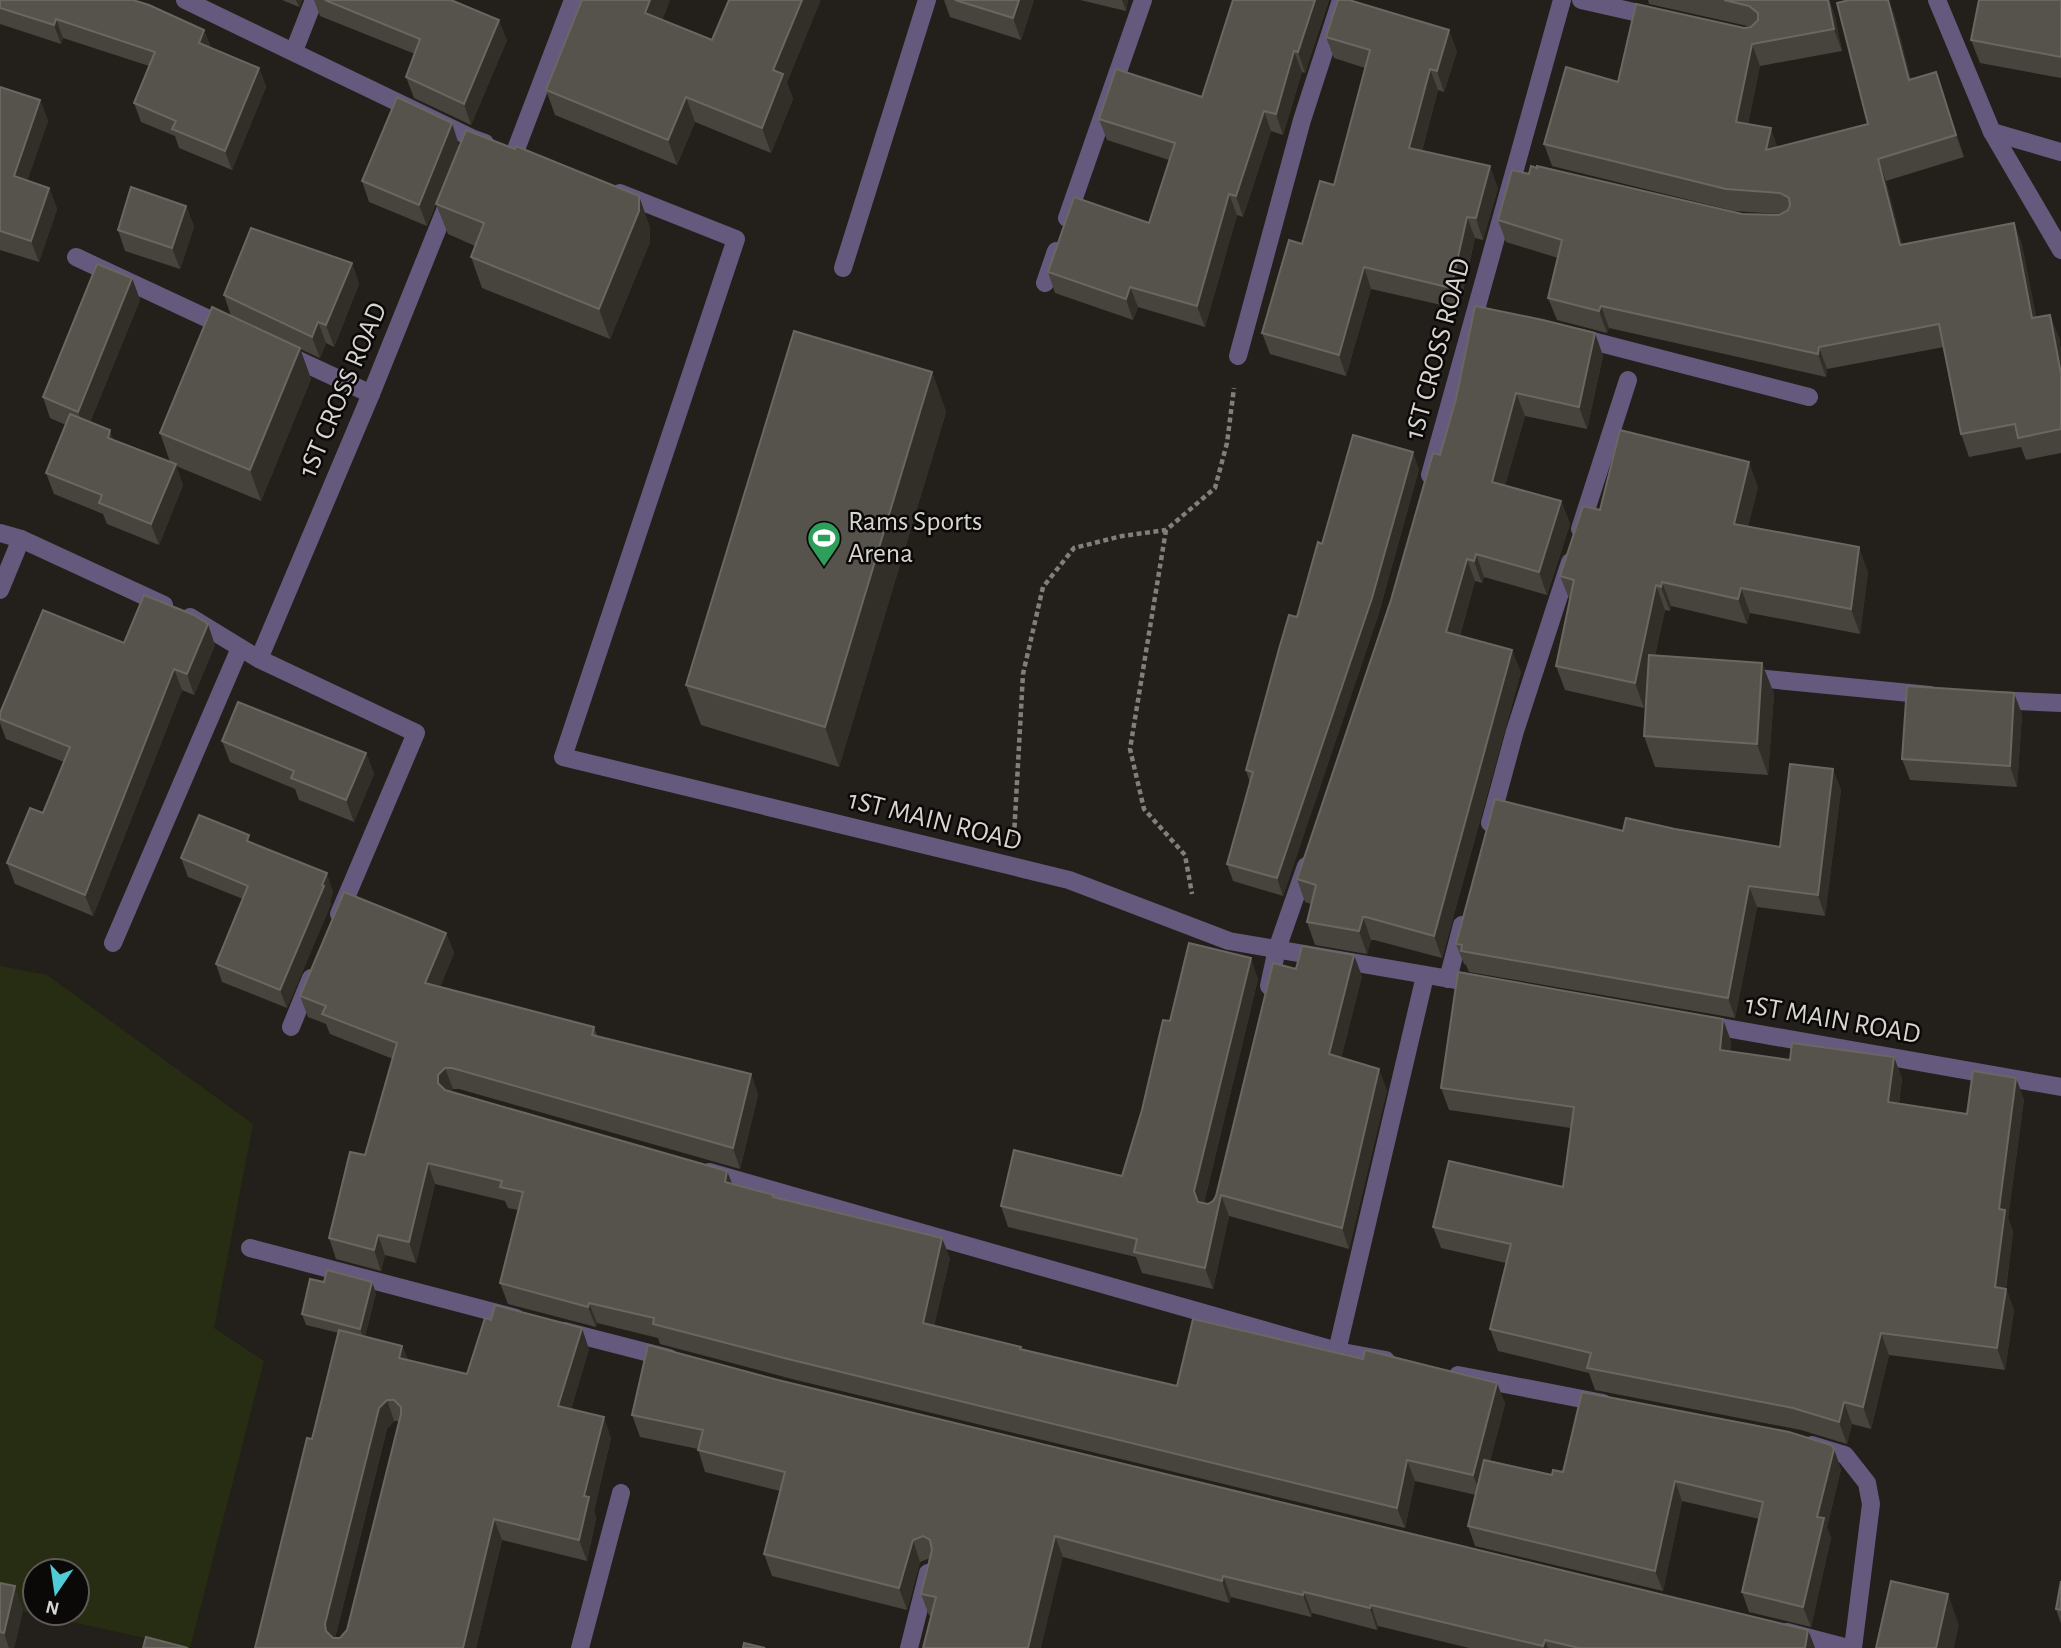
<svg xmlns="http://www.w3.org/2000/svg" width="2061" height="1648" font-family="'Alegreya Sans',sans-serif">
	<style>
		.green { fill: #272d12; fill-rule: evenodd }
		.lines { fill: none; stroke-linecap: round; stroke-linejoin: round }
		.path { stroke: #827f7b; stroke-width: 4.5; stroke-dasharray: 5 3.5; stroke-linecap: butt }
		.minor { stroke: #655a7d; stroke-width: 18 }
		.wall { fill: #47433d; fill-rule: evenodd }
		.shaded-wall { fill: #322e28 }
		.building { fill: #56534d; stroke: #6a6762; stroke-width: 2; fill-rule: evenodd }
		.labels { text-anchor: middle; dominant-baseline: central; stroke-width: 5; stroke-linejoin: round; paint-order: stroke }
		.street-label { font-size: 28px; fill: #d7d4d1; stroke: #0b0907 }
		.poi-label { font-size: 28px; fill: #d7d4d1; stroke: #0b0907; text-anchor: start }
	</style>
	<rect width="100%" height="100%" fill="#231f1a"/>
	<!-- green -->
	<path class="green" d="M0,966l47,9 206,149 -39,204 50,33 -74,287 -190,-42zM35,1571h42v42h-42z"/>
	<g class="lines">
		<!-- path -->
		<g class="path">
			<path d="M1166,530l-36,219 14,60 41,46 7,39"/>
			<path d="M1014,836l9,-162 20,-87 31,-39 48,-12 44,-6 49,-42 12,-45 7,-55"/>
		</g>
		<!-- minor -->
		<g class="minor">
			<path d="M185,0l289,139 11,4"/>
			<path d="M1581,0l75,17"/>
			<path d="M1937,0l55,132 69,118"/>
			<path d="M294,51l20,-51"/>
			<path d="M1992,132l69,20"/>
			<path d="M515,152l58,-152"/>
			<path d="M620,193l116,46 -173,518 506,123 160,61 250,43"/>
			<path d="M1067,218l76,-218"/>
			<path d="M76,257l152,71"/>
			<path d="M843,268l84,-268"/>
			<path d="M1045,283l11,-32"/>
			<path d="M1577,337l232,60"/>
			<path d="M285,354l86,40"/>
			<path d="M1238,356l64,-236 39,-120"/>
			<path d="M1430,475l132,-475"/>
			<path d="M1580,529l48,-149"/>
			<path d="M0,533l21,6 143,66"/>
			<path d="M0,590l21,-51"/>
			<path d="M190,617l69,42 157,74 -77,181"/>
			<path d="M259,659l112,-265 79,-196"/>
			<path d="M1746,677l184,18"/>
			<path d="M1993,700l68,3"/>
			<path d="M1490,823l25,-92 55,-169"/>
			<path d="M113,943l127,-295"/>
			<path d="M1448,979l14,-54"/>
			<path d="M1269,986l8,-37 29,-83"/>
			<path d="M1703,1024l358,63"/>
			<path d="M291,1027l20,-49"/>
			<path d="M709,1172l628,179 49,9"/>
			<path d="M250,1248l266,70"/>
			<path d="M564,1331l105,27"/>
			<path d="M1337,1351l88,-375"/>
			<path d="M1458,1375l145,28"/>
			<path d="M1812,1445l33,10 22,28 4,21 -18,144"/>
			<path d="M1787,1632l61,16"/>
			<path d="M580,1648l41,-155"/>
			<path d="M909,1648l19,-75"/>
		</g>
	</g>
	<!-- wall -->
	<g class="wall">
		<path d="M0,0l204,30 7,18 48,20 7,19 -34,83 -53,-22 -4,-12 -34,-14 -7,-19 15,-37 -86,-28 -2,6 -61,-20z"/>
		<path d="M282,0h20l-3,7z"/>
		<path d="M314,0h137l56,40 -36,85 -57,-27 -8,-21 9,-23 -95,-38z"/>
		<path d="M582,0h88l-8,20 125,63 6,16 -22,54 -76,-31 -18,43 -122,-50 -9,-25z"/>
		<path d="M944,0h90l-13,40 -71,-23z"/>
		<path d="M1080,0h48l-2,11z"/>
		<path d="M1329,0l-24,73 -3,-1 -19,63 -12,-4 -28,86 -6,-2 -32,112 -67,-20 -5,13 -78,-27 -7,-21 101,-49 20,-63 -62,-20 -8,-21 103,-22z"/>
		<path d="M1648,0h181l6,17 7,34 -82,15 -12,58 29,23 91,-23 26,-111 17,67 25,-8 28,85 -78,24 16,63 112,-21 8,22 14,73 23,19 2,14v102l-35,7 -5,-13 -52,10 -8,-23 -17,-87 -117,22 -1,8 -217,-49 -2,5 -50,-13 -9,-22 10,-40 -52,-16 -8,-22 31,-46 213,40 37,1 2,-1 -47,-3 -182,-45 -8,-22 74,-62 126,-54 8,-1 -103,-23z"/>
		<path d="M2061,0v78l-81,-15 -9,-23z"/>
		<path d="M1326,37l131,14 -13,41 -6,-2 -16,61 76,37 -15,52 -8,-2 -16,71 -88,-20 -25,87 -76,-22 -8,-21 72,-148 31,-117 -31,-10z"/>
		<path d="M0,87l40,13 8,21 -21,59 22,8 8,21 -18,53 -39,-12z"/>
		<path d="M459,145l-32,81 -58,-24 -7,-21z"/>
		<path d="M436,204l214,23v15l-40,97 -128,-51 -11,-31 4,-11 -27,-12z"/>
		<path d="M186,206l8,21 -14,42 -55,-18 -7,-21z"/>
		<path d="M352,263l7,21 -25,63 -8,-4 -6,15 -20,-9 11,30 -50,122 -85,-35 7,19 -24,60 -52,-21 -4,-10 -49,-20 -8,-21 20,-48 -16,-7 -7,-21 89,-119 8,22 -50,122 24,19 56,21 -10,-29 71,-117 -7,-21z"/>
		<path d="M1595,333l8,23 -16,73 -62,-13 -20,69 56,16 9,23 -23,71 -63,-18 -2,6 -7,-2 -15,54 61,37 -79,286 -68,-18h-3l-4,14 -52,-9 -8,-23 4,-18 -6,-2 -8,-23 143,-424 16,-56z"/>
		<path d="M932,372l14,40 -107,355 -138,-42 -15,-40z"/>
		<path d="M1419,469l-41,147 -95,280 -50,-15 -6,-17 23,-81 -4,-13 76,-226z"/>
		<path d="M1758,487l-10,39 120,46 -8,62 -110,-21 -3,11 -76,-18 -1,5 -5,-1 -10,46 107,7 12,31 -6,81 -113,-8 -11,-31 3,-40 -3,12 -79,-18 -9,-24 14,-65 -10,-25 40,-66z"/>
		<path d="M124,643l91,2 -21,50 -12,-5 -89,226 -78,-32 -8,-21 36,-50 21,-51 -58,-23 -6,-16v-10z"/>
		<path d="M2022,714l-5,73 -107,-7 -8,-21z"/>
		<path d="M222,741l144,12 8,21 -20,48 -55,-22 -4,-11 -65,-27z"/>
		<path d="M1841,789l-16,127 -68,-9 -22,111 -266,-46 -3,-7 -2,-1 -8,-20 167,-113 52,-2 105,18z"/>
		<path d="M252,843l81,49 -3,9 1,3 -44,104 -65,-26 -6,-18 27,-65 -55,-22 -7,-19z"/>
		<path d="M446,933l8,20 -14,34 154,40 3,9 154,38 7,21 -18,74 -281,-80h-6l-3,2 277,80 5,13 42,11v2l176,61 -16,68 88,24 155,36 186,-27 134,24 8,21 -15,57 62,14 11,-3 278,-3 -14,58 4,11 -20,89 -62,-15 -7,-20 17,-73 -77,-18 -19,90 -188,-45 -7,-20 8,-31 -61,-14 -10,47 -613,-149 -132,-35 -2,-6 -61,-15 -1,4 -88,-23 -8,-21 18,-73 -10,-2 -3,-7 -70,-17 -19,79 -31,-8 -4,16 -45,-12 -7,-21 36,-83 28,-96 -63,-25 -4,-10 -18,-7 -8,-21z"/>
		<path d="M1296,969l66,7 -21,82 46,32 -38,159 -120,-33 -16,73 -71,-16 -6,-16 -128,-30 -7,-21 121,-30 48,-155 88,-42 -54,224 4,1 5,-3 3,-5z"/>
		<path d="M1731,1041l-1,10 60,9 104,-3 8,22 -3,24 68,11 57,-15 -16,119 5,14 -7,57 8,21 -9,60 -116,-15 -18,74 -19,-5 -5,20 -46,-14 -206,-40 -6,-17 -91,-22 -8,-22 16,-66 -65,-15 -8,-21 130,-40 8,-59 -122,-18 -8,-22z"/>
		<path d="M376,1293l-11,43 37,10 6,14 59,14 122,-25 -18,60 40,29 -17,73 2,7 -9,43 -85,-21 -26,108h-221l57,-209 27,-106 -33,-8 -4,-11zM394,1421h6l-53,209 -7,8h-5l52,-209z"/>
		<path d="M778,1380l1030,250 7,18h-346l-91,-22 -1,4 -65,-17 -1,4 -80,-20 -2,6 -166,-46 -132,59 -2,-1 -8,-21 9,-36 -10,4 -13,48 -135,-34 -8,-22 16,-63 -75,-19 -7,-23 -58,-12 -8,-22z"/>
		<path d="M2061,1581v43l-5,-15z"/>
		<path d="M0,1583l23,27 -9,38h-14z"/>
	</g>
	<!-- shaded-wall -->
	<g class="shaded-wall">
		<path d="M296,0h6l-3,7z"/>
		<path d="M650,0h20l-16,38 -9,-25z"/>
		<path d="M802,0h19l-34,83 6,16 -22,54 -9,-25 11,-58z"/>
		<path d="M1019,0h15l-13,40 -8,-22z"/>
		<path d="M1122,0h6l-2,11z"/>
		<path d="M1315,0h14l-24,73 -7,-21z"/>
		<path d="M1828,0l7,17 7,34 -8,-22z"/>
		<path d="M1888,0l6,13 23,90 -8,-23z"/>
		<path d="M56,19l7,19 -2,6 -7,-19z"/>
		<path d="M499,20l8,20 -36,85 -7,-21z"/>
		<path d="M204,30l7,19 -12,-6z"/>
		<path d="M1449,30l8,21 -13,41 -7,-21z"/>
		<path d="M1752,44l8,22 -16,78 -8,-22z"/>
		<path d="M1294,51l8,21 -19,63 -7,-21z"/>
		<path d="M259,68l7,19 -34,83 -7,-19z"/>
		<path d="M1430,69l8,21 -21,79 -8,-21z"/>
		<path d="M1936,72l8,23 20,62 -8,-22z"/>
		<path d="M686,97l9,25 -18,43 -9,-25z"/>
		<path d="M40,100l8,21 -26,76 -8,-21z"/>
		<path d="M1264,111l7,20 -28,86 -7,-21z"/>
		<path d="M452,123l7,22 -32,81 -8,-21z"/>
		<path d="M1771,128l8,23 -13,-1z"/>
		<path d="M1878,159l8,22 22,86 -8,-22z"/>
		<path d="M1490,166l8,22 -15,52 -7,-22z"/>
		<path d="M49,188l8,21 -18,53 -8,-21z"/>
		<path d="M1229,194l8,21 -32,112 -8,-21z"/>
		<path d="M639,196l11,31v15l-40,97 -11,-30z"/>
		<path d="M186,206l8,21 -14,42 -8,-21z"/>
		<path d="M1467,217l8,21 -16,71 -8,-21z"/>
		<path d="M2014,223l8,22 19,95 -9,-22z"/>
		<path d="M352,263l7,21 -25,63 -8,-22z"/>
		<path d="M1364,267l7,22 -25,87 -7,-21z"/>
		<path d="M132,278l8,22 -54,133 -8,-21z"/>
		<path d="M1130,287l8,20 -5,13 -7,-21z"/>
		<path d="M1601,306l8,22 -2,5 -8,-22z"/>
		<path d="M2050,315l9,22 2,14v23z"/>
		<path d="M318,322l8,21 -6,15 -8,-21z"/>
		<path d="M1595,333l8,23 -16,73 -8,-22z"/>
		<path d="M1819,347l8,22 -1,8 -8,-23z"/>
		<path d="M300,348l11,31 -50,122 -11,-31z"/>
		<path d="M932,372l14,40 -107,355 -14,-40z"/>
		<path d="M1516,393l9,23 -25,88 -8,-22z"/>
		<path d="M110,430l8,22 -10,-14z"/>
		<path d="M1413,452l6,17 -41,147 -95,280 -6,-18z"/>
		<path d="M1749,462l9,25 -15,61 -9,-24z"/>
		<path d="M176,464l7,21 -24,60 -8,-21z"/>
		<path d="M1561,501l9,23 -23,71 -8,-23z"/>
		<path d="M1859,547l9,25 -8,62 -9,-25z"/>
		<path d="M1476,554l8,23 -2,6 -8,-22z"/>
		<path d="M1467,559l8,22 -21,73 -8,-22z"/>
		<path d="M1662,582l9,24 -1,5 -9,-24z"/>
		<path d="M1656,585l9,25 -21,98 -9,-25z"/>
		<path d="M1741,588l9,25 -3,11 -9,-25z"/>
		<path d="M208,624l7,21 -21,50 -7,-21z"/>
		<path d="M1512,650l9,22 -79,286 -8,-22z"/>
		<path d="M1762,663l12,31 -6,81 -11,-31z"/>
		<path d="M174,669l8,21 -89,226 -8,-21z"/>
		<path d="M2014,693l8,21 -5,73 -7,-21z"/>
		<path d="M366,753l8,21 -20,48 -8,-22z"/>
		<path d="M1833,769l8,20 -16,127 -7,-21z"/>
		<path d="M327,873l6,19 -3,9 1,3 -44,104 -7,-18z"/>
		<path d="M1749,886l8,21 -22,111 -7,-20z"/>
		<path d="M1363,917l8,23 -4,14 -8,-23z"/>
		<path d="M446,933l8,20 -21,51 -8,-21z"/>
		<path d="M1354,955l8,21 -25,99 -8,-21z"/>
		<path d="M1251,958l7,21 -56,232 -8,-20z"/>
		<path d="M1723,1019l8,22 -3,30 -8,-21z"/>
		<path d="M1894,1057l8,22 -6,45 -8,-22z"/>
		<path d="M445,1068l8,21 -8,7 -7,-13v-8z"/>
		<path d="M1379,1069l8,21 -38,159 -7,-21z"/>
		<path d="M751,1074l7,21 -18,74 -7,-21z"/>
		<path d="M2016,1078l8,21 -16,119 5,14 -10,77 -8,-22 4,-78z"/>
		<path d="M428,1163l7,21 -19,79 -7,-21z"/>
		<path d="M727,1171l8,20 -10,-9z"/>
		<path d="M1221,1195l8,21 -16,73 -8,-21z"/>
		<path d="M378,1235l7,20 -4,16 -7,-21z"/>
		<path d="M942,1238l8,20 -20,86 -7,-21z"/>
		<path d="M372,1282l4,11 -12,47 -4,-11z"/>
		<path d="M2006,1289l8,21 -9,60 -8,-22z"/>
		<path d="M589,1303l8,20 -1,4 -8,-20z"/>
		<path d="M582,1328l7,21 -23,78 -8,-21z"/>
		<path d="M1881,1333l8,22 -18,74 -8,-22z"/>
		<path d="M402,1346l8,20 -11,-8z"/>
		<path d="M1497,1383l8,21 -24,92 -8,-21z"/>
		<path d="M387,1400l7,21 -7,8 -54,216 -7,-14 -1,-7 54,-216z"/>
		<path d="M1844,1402l8,22 -5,20 -8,-22z"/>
		<path d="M604,1417l7,21 -17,73 2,7 -9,43 -8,-21 5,-44z"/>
		<path d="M1834,1449l7,20 -14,58 4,11 -20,89 -8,-20 14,-90z"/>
		<path d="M1407,1460l8,21 -10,47 -8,-20z"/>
		<path d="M1675,1481l7,20 -19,90 -8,-20z"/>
		<path d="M494,1519l8,21 -26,108h-13z"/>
		<path d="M1055,1536l8,21 -22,91h-13z"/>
		<path d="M913,1540l7,22 -13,48 -8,-22z"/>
		<path d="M1223,1576l8,21 -2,6 -7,-22z"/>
		<path d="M15,1586l8,24 -9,38h-5l-5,-15z"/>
		<path d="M1304,1592l8,21 -1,4 -8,-22z"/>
		<path d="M1948,1594l11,31 -5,23h-18z"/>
		<path d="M1371,1605l7,21 -1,4 -7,-22z"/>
		<path d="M1808,1630l7,18h-10z"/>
		<path d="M1545,1640l3,8h-4l-1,-2z"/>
	</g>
	<!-- building -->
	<g class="building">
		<path d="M0,0h133l16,5 55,25 -5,13 60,25 -34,83 -53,-22 4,-8 -42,-18 21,-51 -99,-33 -2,6 -54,-17z"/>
		<path d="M325,0h126l48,20 -35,84 -58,-27 14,-38z"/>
		<path d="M582,0h68l-5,13 67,27 17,-40h73l-29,70 10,4 -21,54 -76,-31 -18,43 -122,-50z"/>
		<path d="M955,0h64l-6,18z"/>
		<path d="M1233,0h82l-17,52 -4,-1 -18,63 -12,-3 -28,85 -7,-2 -32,112 -67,-19 -4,12 -78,-27 26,-75 75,26 26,-80 -76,-24 17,-50 86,28z"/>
		<path d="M1338,0h11l100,30 -12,41 -7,-2 -21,79 81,18 -14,52 -9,-1 -16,71 -87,-21 -25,88 -77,-22 27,-93 13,4 18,-63 14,4 36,-135 -44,-13z"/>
		<path d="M1724,0h104l6,29 -82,15 -16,78 35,6 -5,22 102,-26 -31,-121 12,-3h39l21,80 27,-8 20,63 -78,24 22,86 114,-22 18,95 18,-3 11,59v55l-43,9 -3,-14 -54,10 -22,-110 -120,23 -1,7 -217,-48 -2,5 -51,-13 14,-58 -64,-20 14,-50 17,4 2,-8 6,2v-2l205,48 37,1 9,-5 2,-5 -1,-7 -9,-5 -54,-4 -182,-45 22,-77 52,15 18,-78 108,24 7,-1 7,-7v-7l-9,-7z"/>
		<path d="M1979,0h82v57l-90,-17z"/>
		<path d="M0,87l40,13 -26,76 35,12 -18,53 -31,-10z"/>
		<path d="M397,97l55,26 -33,82 -57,-24z"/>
		<path d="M466,130l49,19 1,-3 123,50v15l-40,98 -128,-52 13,-34 -48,-19z"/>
		<path d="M131,187l55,19 -14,42 -54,-18z"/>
		<path d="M251,228l101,35 -26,62 -8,-3 -6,15 -88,-42z"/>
		<path d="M97,264l35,14 -54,134 -35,-15z"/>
		<path d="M1475,306l68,14 52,13 -16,74 -63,-14 -24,89 69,19 -22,71 -63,-18 -2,7 -7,-2 -21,73 66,18 -78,286 -68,-19h-3l-4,14 -52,-9 9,-37 -19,-6 94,-279 42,-147 7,2 16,-56z"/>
		<path d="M212,307l88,41 -50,122 -90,-37z"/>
		<path d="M794,331l138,41 -107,355 -139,-42z"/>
		<path d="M70,414l40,16 -2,8 68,26 -25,60 -52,-21 3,-8 -56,-22z"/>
		<path d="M1620,430l129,32 -15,62 125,23 -8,62 -110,-21 -3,11 -76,-17 -1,5 -5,-2 -21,98 -79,-17 18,-86 -14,-4 23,-70 17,4z"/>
		<path d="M1353,435l60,17 -41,146 -95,280 -50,-14 26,-92 -7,-2 33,-121 10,-34 8,2 21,-75 4,2z"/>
		<path d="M144,595l50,20 14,9 -21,50 -13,-5 -89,226 -78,-32 23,-55 13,5 27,-66 -70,-28v-6l43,-103 81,33z"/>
		<path d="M1649,655l113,8 -5,81 -113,-8z"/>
		<path d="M1907,686l107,7 -4,73 -108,-7z"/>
		<path d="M238,702l128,51 -20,47 -55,-22 3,-7 -72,-30z"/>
		<path d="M1790,764l43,5 -15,126 -69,-9 -21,112 -267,-47 1,-6 -6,-1 39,-145 128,32 3,-13 49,11 105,18z"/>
		<path d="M199,815l50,20 -2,6 80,32 -5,12 2,1 -44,104 -64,-26 32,-78 -67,-28z"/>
		<path d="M344,892l102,41 -21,50 169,44 -2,8 159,39 -18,74 -281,-80h-7l-7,7v8l7,7 282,81 -2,11 49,13 -1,2 169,41 -19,85 98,24 -1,2 157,37 16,-67 170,40 2,-9 132,33 -24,92 -66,-15 -10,48 -613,-150 -131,-34 1,-6 -65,-15 -1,4 -88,-24 23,-91 -23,-5 2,-6 -74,-18 -19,79 -31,-7 -4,15 -45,-12 21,-86 15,3 32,-112 -75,-29 4,-8 -26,-10z"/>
		<path d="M1189,943l62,15 -57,233 4,11 10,2 5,-3 3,-5 57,-233 23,6 6,-23 52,9 -25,99 50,15 -37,159 -121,-33 -16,73 -71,-16 3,-13 -136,-33 13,-56 108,26 20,-66 21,-90 7,1z"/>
		<path d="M1458,972l265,47 -3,31 70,10 2,-17 102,14 -6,45 79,12 6,-43 43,7 -17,131 6,1 -10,77 11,2 -9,59 -116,-15 -18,74 -19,-5 -5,20 -46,-14 -206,-40 4,-15 -101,-24 21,-85 -78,-17 16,-66 114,26 11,-80 -133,-19z"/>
		<path d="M327,1270l45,12 -12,47 -58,-15 8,-35 14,3z"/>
		<path d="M495,1305l87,23 -24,78 46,11 -20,79 5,1 -10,43 -85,-21 -31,129h-208l52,-210 5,1 27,-109 63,16 -3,12 68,16 18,-56 6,2zM387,1400h7l7,7v7l-54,216 -7,8h-7l-7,-7 -1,-7 54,-216z"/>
		<path d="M648,1345l130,35 1030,250 -3,18h-226l-34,-8 -2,6 -172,-41 -1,3 -66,-16 -1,3 -80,-19 -1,5 -167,-45 -27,112h-105l13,-51 -15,-3 11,-44 -2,-10 -7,-4 -10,4 -14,48 -135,-34 21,-82 -87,-22 5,-20 -71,-15z"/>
		<path d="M1582,1392l207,40 42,13 3,4 -17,68 7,1 -21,89 -61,-15 21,-90 -88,-21 -20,90 -187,-45 16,-66 68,15 1,-5 10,2z"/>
		<path d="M1891,1581l57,13 -12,54h-60z"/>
		<path d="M2061,1581v29l-5,-1z"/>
		<path d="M0,1583l15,3 -11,47 -4,-1z"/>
		<path d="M146,1637l42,11h-45z"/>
		<path d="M744,1643l21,5h-22z"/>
	</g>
	<!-- icons -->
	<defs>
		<g id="stadium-pin" transform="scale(1.75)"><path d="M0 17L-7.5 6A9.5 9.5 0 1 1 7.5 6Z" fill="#2e9e5b" stroke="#0b0907"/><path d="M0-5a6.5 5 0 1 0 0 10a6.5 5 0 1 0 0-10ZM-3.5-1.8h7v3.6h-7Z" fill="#fff"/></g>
	</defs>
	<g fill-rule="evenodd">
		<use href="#stadium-pin" x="824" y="538"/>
	</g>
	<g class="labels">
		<!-- street labels -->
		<g class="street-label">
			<text transform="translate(1438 349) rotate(-75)">1ST CROSS ROAD</text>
			<text transform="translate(343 390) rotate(-67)">1ST CROSS ROAD</text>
			<text transform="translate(935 821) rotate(14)">1ST MAIN ROAD</text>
			<text transform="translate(1833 1020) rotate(10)">1ST MAIN ROAD</text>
		</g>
		<!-- poi labels -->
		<g class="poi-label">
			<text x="848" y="522">Rams Sports<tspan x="848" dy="32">Arena</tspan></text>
		</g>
	</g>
	<!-- north arrow -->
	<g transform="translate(56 1592) rotate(193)"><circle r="33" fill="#0b0907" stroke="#5d5a58" stroke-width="2"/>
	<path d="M0-5L12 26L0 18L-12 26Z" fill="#52cbd8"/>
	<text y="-10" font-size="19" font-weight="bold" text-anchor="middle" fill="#d7d4d1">N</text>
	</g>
</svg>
